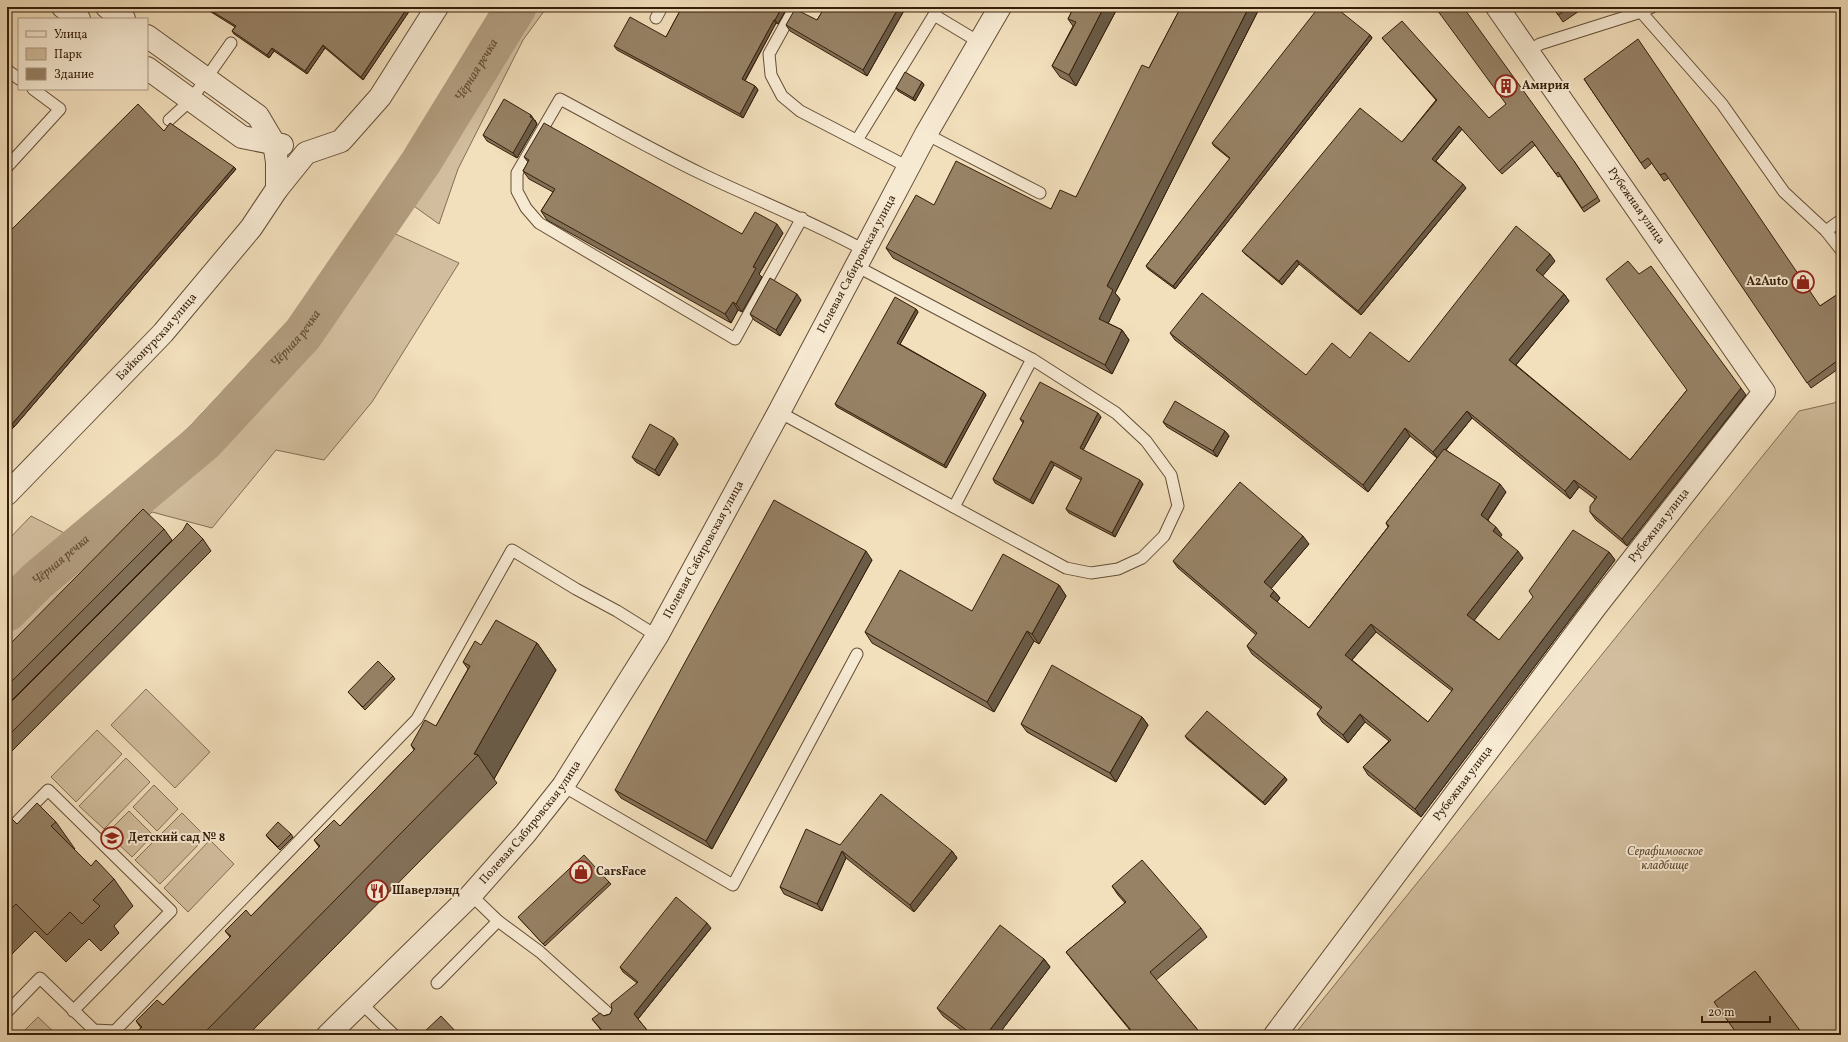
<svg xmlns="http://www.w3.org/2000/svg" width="1848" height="1042" font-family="Vollkorn,serif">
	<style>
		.green { fill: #d2be9e; stroke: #846e54 }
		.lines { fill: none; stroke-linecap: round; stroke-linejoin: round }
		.river { stroke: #b29d7f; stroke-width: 41 }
		.service-casing { stroke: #644e36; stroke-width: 13 }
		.minor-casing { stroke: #644e36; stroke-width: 24 }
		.tertiary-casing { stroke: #644e36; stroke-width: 24 }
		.service { stroke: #f7ead3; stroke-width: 11 }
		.minor { stroke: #f7ead3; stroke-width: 22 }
		.tertiary { stroke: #f7ead3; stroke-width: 22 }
		.wall { fill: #827058; stroke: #351e09; fill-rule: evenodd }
		.shaded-wall { fill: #6a5b47; stroke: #351e09 }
		.building { fill: #978266; stroke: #351e09; fill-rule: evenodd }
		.labels { text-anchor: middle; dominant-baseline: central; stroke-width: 4; stroke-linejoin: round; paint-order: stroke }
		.poi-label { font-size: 12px; font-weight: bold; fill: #351e09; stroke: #f7ead3; text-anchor: start }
		.street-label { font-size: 12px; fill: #351e09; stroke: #f7ead3 }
		.park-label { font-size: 12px; font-style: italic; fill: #644e36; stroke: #f7ead3 }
		.water-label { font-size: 13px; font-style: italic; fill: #614a32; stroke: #f7ead3 }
	</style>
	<rect width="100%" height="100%" fill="#f2dfbc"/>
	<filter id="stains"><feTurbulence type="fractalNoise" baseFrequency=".005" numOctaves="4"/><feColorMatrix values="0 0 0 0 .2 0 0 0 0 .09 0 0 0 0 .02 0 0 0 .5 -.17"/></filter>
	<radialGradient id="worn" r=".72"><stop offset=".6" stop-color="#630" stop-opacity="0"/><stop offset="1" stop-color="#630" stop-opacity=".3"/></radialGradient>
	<!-- green -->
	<g class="green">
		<path d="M522,7h25l-24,33 -65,129 -19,55 -35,-25z"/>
		<path d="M367,221l92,42 -87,139 -48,58 -48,-10 -64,78 -60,-16 -145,142v-113l24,-25 43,22 117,-113 97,-104z"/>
		<path d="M1841,398v637h-547l505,-624 35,-8z"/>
		<path d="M146,689l64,63 -35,36 -64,-63z"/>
		<path d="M97,730l25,24 -46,48 -25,-25z"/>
		<path d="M126,758l24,24 -46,47 -25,-23z"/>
		<path d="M154,785l24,24 -21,22 -24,-24z"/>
		<path d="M129,811l24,24 -21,22 -25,-24z"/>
		<path d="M182,813l24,24 -46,47 -25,-24z"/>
		<path d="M210,840l24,24 -46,48 -24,-24z"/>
		<path d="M38,1017l19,18h-37z"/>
	</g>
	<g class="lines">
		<!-- river -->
		<path class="river" id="s1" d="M7,611l30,-30 167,-140 99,-107 118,-172 95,-155"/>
		<!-- service casing -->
		<g class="service-casing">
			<g id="service">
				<path d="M795,7l-26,47 2,21 11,21 18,15 108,56"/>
				<path d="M938,7l-4,8 45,27"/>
				<path d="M1641,12l81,92 62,88 42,39 15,19"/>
				<path d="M656,18l6,-11"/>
				<path d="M1529,51l11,-7 101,-32 11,-5"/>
				<path d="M7,70l12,9"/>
				<path d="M169,120l22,-20 40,-57"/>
				<path d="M926,134l114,59"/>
				<path d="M857,140l77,-125"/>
				<path d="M7,167l53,-58 -27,-20"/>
				<path d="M802,218l-67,121 -196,-116 -13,-15 -9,-17v-18l43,-74c47,25 94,52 142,75 54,26 109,47 162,76"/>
				<path d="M1826,231l15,-11"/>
				<path d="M779,412l287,156 25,5 27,-4 24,-11 22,-22 14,-30 -7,-31 -25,-34 -30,-28 -84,-54 -176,-93"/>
				<path d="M954,507l78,-148"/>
				<path d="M563,786l170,99 124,-231"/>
				<path d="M7,832l41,-42 123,121 -98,100"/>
				<path d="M471,895l27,26 42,31 69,62"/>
				<path d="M437,983l61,-62"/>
				<path d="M360,1002l34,33"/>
				<path d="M7,1012l33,-34 54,52 21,1"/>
				<path d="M111,1035l306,-316 95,-169 64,39 41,22 40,25"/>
			</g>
		</g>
		<!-- minor casing -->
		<g class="minor-casing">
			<g id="minor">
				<path d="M63,7l16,12"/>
				<path d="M107,7l17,12"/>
				<path d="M147,68l95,69 40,8"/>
				<path d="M277,189l29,-36 35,-12 39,-44 57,-90"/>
				<path id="s2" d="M7,494l156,-161 88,-105 26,-39v-27l-3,-19 -16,-27 -111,-80"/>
				<path id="s3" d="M1275,1035l322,-430 167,-213 -267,-385"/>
			</g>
		</g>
		<!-- tertiary casing -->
		<g class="tertiary-casing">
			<g id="tertiary">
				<path id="s4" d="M328,1035l143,-140 54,-61 38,-48 94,-150 122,-224 147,-278 74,-127"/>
			</g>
		</g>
		<!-- service -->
		<use href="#service" class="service"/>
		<!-- minor -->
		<use href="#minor" class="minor"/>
		<!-- tertiary -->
		<use href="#tertiary" class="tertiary"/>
	</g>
	<!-- wall -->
	<g class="wall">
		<path d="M203,7h209l-49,73 -38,-32 -18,26 -33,-23 -5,7 -35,-24 -2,-3 3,-4z"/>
		<path d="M682,7h104l1,1 -9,16 -2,-1 -31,58 10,5 3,4 -15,28 -126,-68 -3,-4 52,-9z"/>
		<path d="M825,7h81l-39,69 -77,-45 -4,-6 31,-5z"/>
		<path d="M1074,7h44l-42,79 -16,-9 -8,-11 21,-40 -5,-7z"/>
		<path d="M1121,7h7l-1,3z"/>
		<path d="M1181,7h79l-145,286 5,6 -12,24 14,7 7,10 -17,34 -219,-116 -7,-10 165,-39 25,-12 73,-129z"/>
		<path d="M1553,7h32l-22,15z"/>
		<path d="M1370,35l2,3 -197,251 -27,-20 -2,-3 84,-107 -16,-13 -2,-3z"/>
		<path d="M1382,38l107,80 85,43 26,40 -16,11 -24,-36 -2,1 -23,-32 -33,29 -40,-45 -26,32 30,27 -105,127 -62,-51 -17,21 -37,-31 -3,-3 160,-109 34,-42z"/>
		<path d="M1584,79l236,227 21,-14v75l-30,21 -142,-210 -5,3 -12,-18 -7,6z"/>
		<path d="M922,82l2,3 -9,16 -17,-10 -2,-3z"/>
		<path d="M535,120l2,4 -20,34 -30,-17 -4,-6z"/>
		<path d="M164,131l72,38 -222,258 -7,7v-200z"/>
		<path d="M524,157l218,77 41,-1 -24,41 3,3 -20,35 -4,-2 -7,13 -184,-103 -6,-9 12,-19 -24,-13 -6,-8 5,-9z"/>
		<path d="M1555,261l-13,15 22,18 5,7 -53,64 114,95 57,-70 59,5 -119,151 -31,-26 -6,-8 5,-13 -16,-12 -9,12 -98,-81 -26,32 60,42 -18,28 14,15 -2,2 23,21 -49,62 25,20 110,-88 6,8 -194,257 -53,-42 -5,-8 26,-26 -24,-19 -17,21 -26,-21 -5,-8 4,-5 -69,-55 -5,-8 9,-11 -78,-67 -5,-7 136,-17 -38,44 3,3 6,7 -3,4 32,26 79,-101 -2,-4 51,-65 -27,-22 -42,56 -193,-152 -5,-7 136,42 44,-17 59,4zM1376,632l76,59 -24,31 -76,-62z"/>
		<path d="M801,300l-21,36 -26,-16 -4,-6z"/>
		<path d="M916,309l2,3 -18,32 84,48 2,3 -40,73 -109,-61 -2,-3z"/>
		<path d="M1101,417l-18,33 60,34 -28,53 -46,-24 -3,-4 15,-29 -27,-15 -21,39 -38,-21 -2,-4 30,-56 -3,-4z"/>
		<path d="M1163,422l62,9 4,5 -12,21 -50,-30z"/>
		<path d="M678,444l-19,32 -23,-14 -4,-5z"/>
		<path d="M164,529l8,11 -165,165v-58z"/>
		<path d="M203,539l8,12 -204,205v-50z"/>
		<path d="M872,560l-160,289 -91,-51 -6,-8z"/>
		<path d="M1059,585l7,11 -27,48 -5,-3 -40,71 -122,-69 -7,-11 107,-21z"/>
		<path d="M537,643l19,27 -62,109 3,4 -249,252h-115l8,-7 -5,-7 27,-16 67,-68 -5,-6 26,-15 68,-69 -5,-7 26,-14 74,-76 -3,-5 25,-19 32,-57 -5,-7 18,-17z"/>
		<path d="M393,676l2,3 -30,31 -17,-18z"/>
		<path d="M1142,717l6,8 -32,57 -89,-50 -6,-8z"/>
		<path d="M1185,736l100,41 2,3 -22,25 -78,-66z"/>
		<path d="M7,821l10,3 39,-2 19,27h-1l17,17 23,13 19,27 -19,20 5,7 -18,18 -12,-12 -23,23 -31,-31 -28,28z"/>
		<path d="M291,834l2,3 -13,13 -12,-12 -2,-3z"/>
		<path d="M840,845l112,6 5,7 -43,54 -68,-54 -24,53 -38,-17 -4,-7z"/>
		<path d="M609,882l2,2 -66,62 -27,-29z"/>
		<path d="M1112,886l89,42 6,9 -51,43 46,55h-68l-61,-74 -7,-9 59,-49 -7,-8z"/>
		<path d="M711,928l-73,91 13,16h-46l-13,-16 18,-5 2,-4 25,-27 -14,-11 -3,-5z"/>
		<path d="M1044,959l6,8 -52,68h-30l-25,-19 -6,-8z"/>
	</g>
	<!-- shaded-wall -->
	<g class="shaded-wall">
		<path d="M408,7h4l-49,73 -2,-3z"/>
		<path d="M782,7h4l1,1 -9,16 -3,-4z"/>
		<path d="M899,7h7l-39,69 -4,-6z"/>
		<path d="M1104,7h14l-42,79 -7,-11z"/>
		<path d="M1124,7h4l-1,3z"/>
		<path d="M1249,7h11l-145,286 5,6 -14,29 -7,-9 8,-33z"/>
		<path d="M774,20l2,3 -32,59 -2,-3z"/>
		<path d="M1370,35l2,3 -197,251 -2,-3z"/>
		<path d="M323,45l2,3 -18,26 -2,-3z"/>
		<path d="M272,48l2,3 -5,7 -2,-3z"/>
		<path d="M922,82l2,3 -9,16 -2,-3z"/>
		<path d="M755,86l3,4 -15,28 -3,-4z"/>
		<path d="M531,115l6,9 -20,34 -4,-5z"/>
		<path d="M1459,126l3,3 -27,33 -3,-3z"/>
		<path d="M234,167l2,2 -222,258 -2,-3z"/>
		<path d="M1463,184l3,4 -105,127 -3,-4z"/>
		<path d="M777,224l6,9 -24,41 3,3 -20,35 -6,-8 17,-37z"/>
		<path d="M1550,254l5,7 -14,17 -5,-8z"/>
		<path d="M1297,260l2,4 -17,21 -3,-4z"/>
		<path d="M797,294l4,6 -21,36 -4,-6z"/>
		<path d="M1564,294l5,7 -55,66 -5,-7z"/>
		<path d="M733,302l5,8 -7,13 -6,-9z"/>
		<path d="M916,309l2,3 -19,34 -2,-3z"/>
		<path d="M1122,330l7,10 -17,34 -7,-9z"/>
		<path d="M1741,388l5,7 -119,151 -5,-7z"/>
		<path d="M984,392l2,3 -40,73 -2,-3z"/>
		<path d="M1467,411l5,7 -34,41 -5,-7z"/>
		<path d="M1098,413l3,4 -19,35 -2,-4z"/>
		<path d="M1405,428l5,8 -42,56 -5,-7z"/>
		<path d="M1225,431l4,5 -12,21 -4,-6z"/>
		<path d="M674,438l4,6 -19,32 -4,-6z"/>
		<path d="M1051,461l3,4 -21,39 -3,-4z"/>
		<path d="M1140,480l3,4 -28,53 -3,-4z"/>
		<path d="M1574,480l5,7 -9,12 -5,-8z"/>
		<path d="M1500,484l6,8 -20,30 -5,-7z"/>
		<path d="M1496,527l6,8 -3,4 -6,-8z"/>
		<path d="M1303,536l6,8 -39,46 -6,-8z"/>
		<path d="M866,551l6,9 -160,289 -6,-8z"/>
		<path d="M1518,551l5,7 -50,64 -6,-7z"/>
		<path d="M1609,552l6,8 -194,257 -6,-8z"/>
		<path d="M1059,585l7,11 -27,48 -7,-10z"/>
		<path d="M1274,591l6,7 -5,6 -5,-8z"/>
		<path d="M1371,624l5,8 -26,30 -5,-7z"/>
		<path d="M1027,631l7,10 -40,71 -7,-10z"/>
		<path d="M537,643l19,27 -62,109 -16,-24 -4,-1z"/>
		<path d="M1360,714l5,8 -17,21 -5,-8z"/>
		<path d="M1142,717l6,8 -32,57 -6,-9z"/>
		<path d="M1285,777l2,3 -22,25 -2,-3z"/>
		<path d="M842,851l4,7 -24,53 -5,-7z"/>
		<path d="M952,851l5,7 -43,54 -4,-7z"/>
		<path d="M707,923l4,5 -73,91 -4,-5z"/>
		<path d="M1044,959l6,8 -52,68h-12z"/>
	</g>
	<!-- building -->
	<g class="building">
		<path d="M205,7h203l-47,70 -38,-32 -18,26 -33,-23 -5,7 -35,-24 4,-5z"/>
		<path d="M682,7h100l-7,13h-1l-32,59 13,7 -15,28 -126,-68 16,-29 36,20z"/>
		<path d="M825,7h74l-36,63 -77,-45 9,-16 22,11z"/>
		<path d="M1074,7h30l-35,68 -17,-9 24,-44 -8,-3z"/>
		<path d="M1181,7h68l-142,279 6,4 -14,29 23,11 -17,35 -219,-117 30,-53 18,10 22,-44 95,48 9,-19 16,7 66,-132 7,3z"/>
		<path d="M1319,7h16l35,28 -197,251 -27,-20 84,-108 -18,-15z"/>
		<path d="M1435,7h28l111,154 24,36 -16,11 -24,-36 -2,2 -24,-33 -33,30 -40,-45 -27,33 31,25 -105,127 -61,-51 -18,21 -37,-30 118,-143 42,34 35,-42 -55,-62 20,-17 87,97 17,-14z"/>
		<path d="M1553,7h17l-12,8z"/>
		<path d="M1638,39l182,267 21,-14v66l-34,25 -142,-210 -5,2 -12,-17 -7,5 -57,-84z"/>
		<path d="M905,72l17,10 -9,16 -17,-10z"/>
		<path d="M504,99l27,16 -1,2 3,1 -20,35 -30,-18z"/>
		<path d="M138,104l26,27 6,-8 64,44 -222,257 -5,5v-195z"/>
		<path d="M544,123l198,111 13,-22 22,12 -24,43 3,1 -20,36 -3,-2 -8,12 -184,-103 14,-22 -32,-18 6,-11 -5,-3z"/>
		<path d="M1516,226l34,28 -14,16 28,24 -55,66 121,100 57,-70 -81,-111 22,-18 11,13 12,-8 90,122 -119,151 -32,-27v-6l7,-9 -23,-17 -9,11 -98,-80 -34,41 -28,-24 -42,57 -193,-152 32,-40 104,82 26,-32 18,15 20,-26 39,30z"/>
		<path d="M770,278l27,16 -21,36 -26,-16z"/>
		<path d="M895,297l21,12 -19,34 87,49 -40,73 -109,-61z"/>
		<path d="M1040,382l58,31 -18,35 60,32 -28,53 -46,-24 16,-31 -31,-17 -21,39 -37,-21 31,-58 -4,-2z"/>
		<path d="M1175,401l50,30 -12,20 -50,-29z"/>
		<path d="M650,424l24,14 -19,32 -23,-13z"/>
		<path d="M1444,449l56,35 -19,31 15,12 -3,4 25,20 -51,64 32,25 34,-43 -4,-6 44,-61 36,22 -194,257 -52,-42 28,-27 -31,-26 -17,21 -26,-21 5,-7 -75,-61 10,-13 -84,-72 67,-79 63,54 -39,46 10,9 -4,5 39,32 80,-102 -3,-3zM1371,624l82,65 -25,33 -83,-67z"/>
		<path d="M774,500l92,51 -160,290 -91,-51z"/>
		<path d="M143,509l21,20 -157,157v-39z"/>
		<path d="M187,523l16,16 -196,198v-31l176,-176z"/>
		<path d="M1003,554l56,31 -27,49 -5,-3 -40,71 -122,-70 35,-62 72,41z"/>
		<path d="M496,620l41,23 -63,111 4,1 -276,280h-69l9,-8 -6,-6 21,-21 6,5 68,-69 -6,-5 21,-21 5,6 69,-70 -6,-6 20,-20 6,6 75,-77 -4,-4 14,-25 11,6 34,-60 -7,-4 12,-21 6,4z"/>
		<path d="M378,661l15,15 -30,31 -15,-15z"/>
		<path d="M1052,665l90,52 -32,56 -89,-49z"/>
		<path d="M1207,711l78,66 -22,25 -78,-66z"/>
		<path d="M881,794l71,57 -42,54 -68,-54 -25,53 -37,-17 26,-58 34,16z"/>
		<path d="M37,803l19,19 -5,4 40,40 5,-6 18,19 -21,21 7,6 -18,18 -12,-12 -23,23 -31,-31 -9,9v-92l3,-4 7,7z"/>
		<path d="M278,822l13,12 -13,13 -12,-12z"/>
		<path d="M584,855l25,27 -66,62 -25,-27z"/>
		<path d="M1142,860l59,68 -51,44 52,63h-67l-69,-83 60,-50 -14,-16z"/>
		<path d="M676,897l31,26 -73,91 17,21h-45l-14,-16 8,-6 4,3 6,-2 2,-4 -1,-6 27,-22 -18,-15z"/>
		<path d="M1000,925l44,34 -58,76h-13l-36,-27z"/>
		<path d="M1755,971l47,62 -3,2h-61l-24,-33z"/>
		<path d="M441,1016l18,19h-34l-2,-2z"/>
	</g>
	<!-- icons -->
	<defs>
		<g id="building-ring" transform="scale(1.15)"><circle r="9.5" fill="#f7ead3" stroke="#8f2418" stroke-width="1.5"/><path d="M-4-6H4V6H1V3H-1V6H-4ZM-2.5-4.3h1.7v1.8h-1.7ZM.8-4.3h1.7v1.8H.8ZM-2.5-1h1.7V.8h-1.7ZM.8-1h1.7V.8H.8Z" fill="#8f2418"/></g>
		<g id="shop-ring" transform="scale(1.15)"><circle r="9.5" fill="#f7ead3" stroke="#8f2418" stroke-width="1.5"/><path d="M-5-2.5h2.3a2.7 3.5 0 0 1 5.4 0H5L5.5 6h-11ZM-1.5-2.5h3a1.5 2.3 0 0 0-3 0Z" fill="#8f2418"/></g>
		<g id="school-ring" transform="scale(1.15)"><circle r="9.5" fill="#f7ead3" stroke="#8f2418" stroke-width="1.5"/><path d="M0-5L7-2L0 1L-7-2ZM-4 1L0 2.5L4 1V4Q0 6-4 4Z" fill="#8f2418"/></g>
		<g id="restaurant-ring" transform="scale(1.15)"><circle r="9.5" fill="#f7ead3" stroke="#8f2418" stroke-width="1.5"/><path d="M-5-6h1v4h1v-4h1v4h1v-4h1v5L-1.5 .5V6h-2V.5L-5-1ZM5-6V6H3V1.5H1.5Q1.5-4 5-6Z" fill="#8f2418"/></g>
	</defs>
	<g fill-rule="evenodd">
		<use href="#building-ring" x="1506" y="86"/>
		<use href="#shop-ring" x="1803" y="282"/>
		<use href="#school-ring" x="112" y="838"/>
		<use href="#shop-ring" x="581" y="872"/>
		<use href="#restaurant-ring" x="377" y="891"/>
	</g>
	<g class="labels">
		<!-- poi labels -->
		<g class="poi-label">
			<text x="1522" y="86">Амирия</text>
			<text x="1788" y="282" text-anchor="end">A2Auto</text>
			<text x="128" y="838">Детский сад № 8</text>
			<text x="596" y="872">CarsFace</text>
			<text x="392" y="891">Шаверлэнд</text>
		</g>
		<!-- street labels -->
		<g class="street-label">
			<text transform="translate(1636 206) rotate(55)">Рубежная улица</text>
			<text stroke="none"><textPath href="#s4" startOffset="942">Полевая Сабировская улица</textPath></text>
			<text stroke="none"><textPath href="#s2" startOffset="217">Байконурская улица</textPath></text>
			<text stroke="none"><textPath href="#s3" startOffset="638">Рубежная улица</textPath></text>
			<text stroke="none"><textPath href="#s4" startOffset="618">Полевая Сабировская улица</textPath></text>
			<text stroke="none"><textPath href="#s3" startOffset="314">Рубежная улица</textPath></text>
			<text stroke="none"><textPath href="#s4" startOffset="294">Полевая Сабировская улица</textPath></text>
		</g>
		<!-- park labels -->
		<g class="park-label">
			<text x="1665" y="852">Серафимовское<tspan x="1665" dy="14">кладбище</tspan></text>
		</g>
		<!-- water labels -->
		<g class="water-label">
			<text stroke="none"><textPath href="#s1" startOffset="722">Чёрная речка</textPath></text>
			<text stroke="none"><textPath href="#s1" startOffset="398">Чёрная речка</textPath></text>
			<text stroke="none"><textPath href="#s1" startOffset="74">Чёрная речка</textPath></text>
		</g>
	</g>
	<!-- margin -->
	<rect width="1848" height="1042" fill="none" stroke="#f2dfbc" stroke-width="24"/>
	<rect x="8" y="8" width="1832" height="1026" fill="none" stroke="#351e09" stroke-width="2"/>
	<rect x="12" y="12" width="1824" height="1018" fill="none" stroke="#351e09"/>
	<!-- legend -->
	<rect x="18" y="18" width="130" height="72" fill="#f7ead3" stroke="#a99882"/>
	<rect x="26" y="31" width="20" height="6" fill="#f7ead3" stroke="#a99882"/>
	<text x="54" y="38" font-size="12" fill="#351e09">Улица</text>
	<rect x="26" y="48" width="20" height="12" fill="#d2be9e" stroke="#a99882"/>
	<text x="54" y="58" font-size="12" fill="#351e09">Парк</text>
	<rect x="26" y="68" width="20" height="12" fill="#978266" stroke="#a99882"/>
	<text x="54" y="78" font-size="12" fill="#351e09">Здание</text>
	<!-- scale -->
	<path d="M1702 1016v6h68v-6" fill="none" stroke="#351e09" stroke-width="2"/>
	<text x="1708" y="1016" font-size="12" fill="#351e09" stroke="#f7ead3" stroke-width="3" paint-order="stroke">20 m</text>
	<rect width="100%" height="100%" filter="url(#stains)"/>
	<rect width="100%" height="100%" fill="url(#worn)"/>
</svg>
